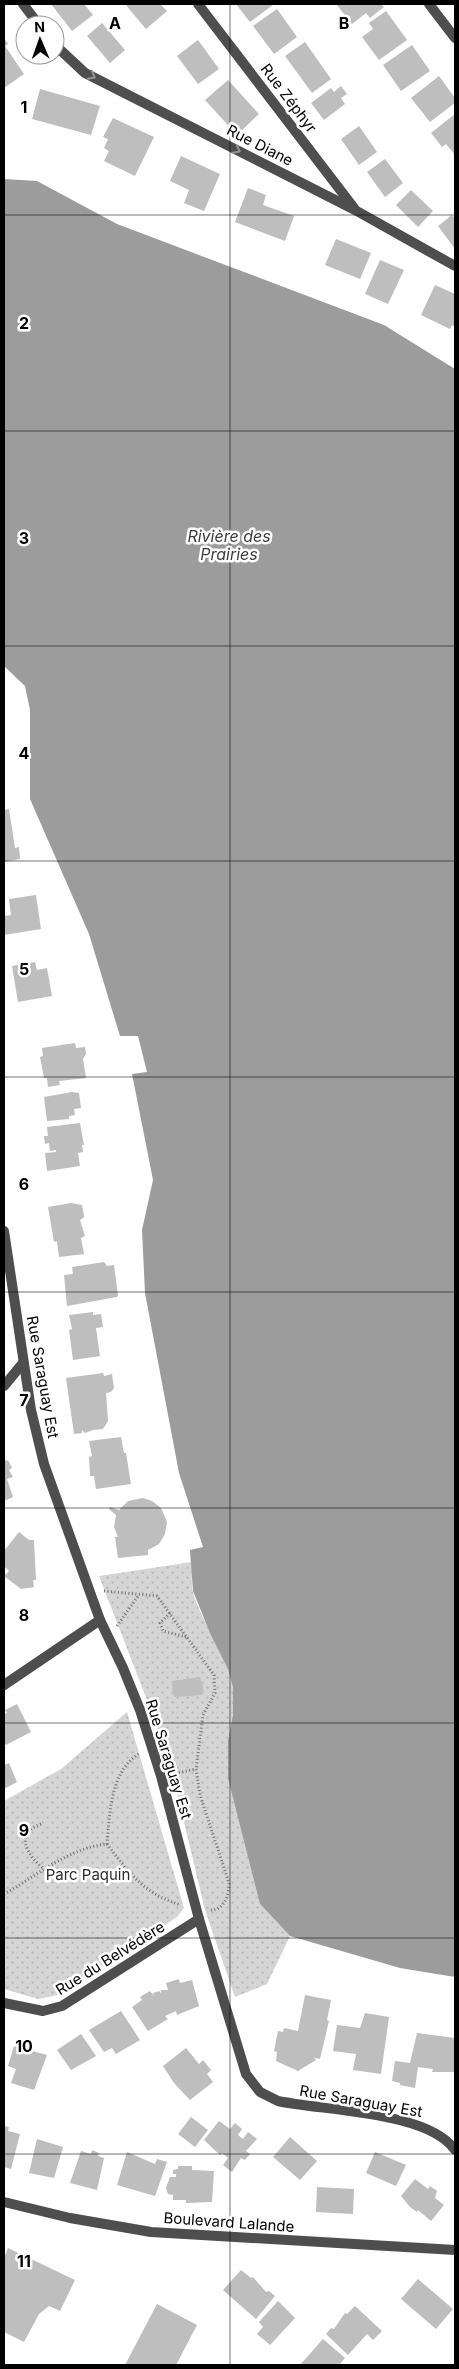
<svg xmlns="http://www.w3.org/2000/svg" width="459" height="2369" font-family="Inter,sans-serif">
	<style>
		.park { fill: url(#park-dots) }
		.water { fill: #9c9c9c }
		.building { fill: #bebebe }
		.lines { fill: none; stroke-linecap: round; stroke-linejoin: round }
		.path { stroke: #707070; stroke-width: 3; stroke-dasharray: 1 2.5; stroke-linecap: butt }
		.minor { stroke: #4e4e4e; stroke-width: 10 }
		.oneway { stroke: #959595 }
		.grid { fill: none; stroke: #000; stroke-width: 1; stroke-opacity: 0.55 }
		.labels { text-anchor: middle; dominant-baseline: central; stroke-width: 5; stroke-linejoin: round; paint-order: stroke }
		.street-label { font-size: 15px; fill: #000; stroke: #fff }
		.park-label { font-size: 15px; fill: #2c2c2c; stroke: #fff }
		.water-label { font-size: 16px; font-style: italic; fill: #3d3d3d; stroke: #fff }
		.grid-label { font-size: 16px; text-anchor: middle; font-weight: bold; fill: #000; stroke: #fff; stroke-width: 5; stroke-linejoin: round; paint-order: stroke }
	</style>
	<defs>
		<pattern id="park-dots" width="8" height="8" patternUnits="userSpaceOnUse" patternTransform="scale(1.25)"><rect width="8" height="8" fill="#d5d5d5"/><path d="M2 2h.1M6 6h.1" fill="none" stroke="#b5b5b5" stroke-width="1.8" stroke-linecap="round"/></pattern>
	</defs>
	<rect width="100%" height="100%" fill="#fff"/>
	<!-- park -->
	<g class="park">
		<path d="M192,1562c0,10 -1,22 1,31 10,32 34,60 40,93 3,17 -2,37 -5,54l32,164 30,32 -23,48 -32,13 -30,-87 -28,-117 -20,-67 -58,-150z"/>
		<path d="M127,1712l57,196 -7,9 -119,78 -20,4 -34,-10v-188l57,-32z"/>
	</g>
	<!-- water -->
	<path class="water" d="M4,179l33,2 80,43 267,101 71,44v1608l-55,-9 -110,-32 -30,-32 -32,-126v-38l5,-26v-27l-5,-18 -18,-36 -17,-42 -3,-41 13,-3 -24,-74 -34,-180 -3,-63 11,-50 -21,-106 15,-2 -9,-36h-18l-31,-102 -59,-135v-89l-5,-24 -21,-20z"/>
	<!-- building -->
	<g class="building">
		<path d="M51,4h33l9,11 -21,16z"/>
		<path d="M125,4h35l7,7 -21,18z"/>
		<path d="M236,4h36l1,1 -23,17z"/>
		<path d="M336,4h45l3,3 -14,11 -4,-5 -14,11z"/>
		<path d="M277,9l20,28 -23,17 -21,-28z"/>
		<path d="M386,11l21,29 -28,20 -17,-23 11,-8 -4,-6z"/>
		<path d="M102,23l23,27 -15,13 -23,-27z"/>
		<path d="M4,38l4,6 -3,2 19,28 -20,14z"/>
		<path d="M198,40l21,29 -21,15 -21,-28z"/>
		<path d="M305,42l26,37 -19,14 -27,-37z"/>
		<path d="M412,45l18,26 -29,20 -18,-26z"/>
		<path d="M439,76l16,22v5l-25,19 -19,-24z"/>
		<path d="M228,80l31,34 -22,21 -32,-35z"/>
		<path d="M341,86l6,8 -6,4 4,6 -21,16 -13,-17 20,-15 3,4z"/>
		<path d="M40,89l60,17 -9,29 -59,-16z"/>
		<path d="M455,114v41l-9,-11 -4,3 -11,-14z"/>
		<path d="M113,118l41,19 -19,39 -31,-15 5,-10 -5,-3 4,-9 -5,-2z"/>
		<path d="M359,126l18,26 -18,13 -18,-26z"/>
		<path d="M181,156l39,18 -16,37 -20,-8 5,-13 -19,-9z"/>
		<path d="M385,159l18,24 -18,14 -18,-25z"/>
		<path d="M248,188l18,7 -3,10 31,11 -9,25 -50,-19z"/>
		<path d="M411,190l22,21 -15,16 -22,-22z"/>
		<path d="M452,215l3,4v30l-17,-23z"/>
		<path d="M336,239l35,14 -11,26 -35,-14z"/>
		<path d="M380,260l24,10 -16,34 -23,-10z"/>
		<path d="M435,285l20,9v33l-3,-2 -2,4 -29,-14z"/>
		<path d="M9,809l6,39 4,-1 1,12 -16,3v-52z"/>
		<path d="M36,895l5,34 -37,6v-19l7,-1 -2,-16z"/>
		<path d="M35,962l2,8 10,-2 5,28 -34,6 -6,-36z"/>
		<path d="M75,1043l1,5 9,-1 1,7 -3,5 3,19 -27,3 1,4 -12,2 -1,-9h-3l-4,-21 3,-1 -1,-8z"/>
		<path d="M72,1092l7,1 2,15 -7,1 1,6 -6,1v3l-22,2 -3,-24z"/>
		<path d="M80,1123l4,22h-2l1,7 -5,1 2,13 -33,5 -2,-18 11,-1v-2l-6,1 -1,-8 -4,1 -1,-8h4l-1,-9z"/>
		<path d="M71,1203l11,2 2,12 -4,3 5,16 -4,2 3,16 -25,3 -2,-16 -3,1 -6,-35z"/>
		<path d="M104,1262l3,4 7,-1 4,30 -1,2 -50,9 -3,-31 9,-1 -1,-7z"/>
		<path d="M93,1312v3l8,-1 2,13 -7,1 4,28 -27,4 -4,-30 3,-1 -3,-14z"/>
		<path d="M103,1373l1,3 8,-2 2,14 -3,4 -5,1 2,28 -5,8 -10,1 -8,3 -3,-3v3l-8,1 -8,-56z"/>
		<path d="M121,1437l3,16h2l5,31 -35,5 -2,-13h-4l-1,-19 3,-1 -3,-15z"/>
		<path d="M4,1457l2,4 2,-1 4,8 -3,2 4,7 -6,2 6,18 -9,4z"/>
		<path d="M143,1498l9,3 9,7 6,14 -2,12 -6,10 -11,6v5l-30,3 -3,-21h3l-4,-10 2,-12 -7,-6 1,-2 9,3 9,-9z"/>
		<path d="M19,1532l10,8h5l2,40h-3l1,7 -13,2 -17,-13 5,-5 -5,-5v-15z"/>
		<path d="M200,1677l4,14 -3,4 -26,2 -2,-2 -1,-14z"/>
		<path d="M17,1704l14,28 -25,13 -2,-3v-28l3,-1 -2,-3z"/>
		<path d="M9,1763l8,19 -13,7v-24z"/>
		<path d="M179,1979l1,4 12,-3 7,26 -22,9 -1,-4 -11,5 3,3 -20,12 -16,-24 10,-7 -2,-3 10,-6 4,5 -1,-3 6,-2 2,2v-3h7l-2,-7z"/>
		<path d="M305,1995l26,5 -4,20 2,1 -9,38 -6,-1 2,2 -18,11 -22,-10 1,-9 -3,-1 4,-20 5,1 1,-4 14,3z"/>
		<path d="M121,2011l19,29 -24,14 -4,-6 -8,4 -15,-22z"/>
		<path d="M365,2013l24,4 -8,57 -28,-4 3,-16 -23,-3 4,-26 23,3z"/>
		<path d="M417,2033l38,5v34h-23l1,-3 -15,-2 -3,21 -15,-3v-2l-8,-2 3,-20 15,2z"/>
		<path d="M81,2034l15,22 -25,14 -14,-20z"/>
		<path d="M14,2046l33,9 -13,35 -23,-7 5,-14 -8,-3z"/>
		<path d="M186,2048l13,16 4,-4 8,10 -4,4 6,8 -23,18 -16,-17 -11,-17z"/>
		<path d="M191,2117l17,13 -13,17 -17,-13z"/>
		<path d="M219,2121l11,8 5,-6 7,6 -4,6 5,4 5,-7 9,7 -11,12 4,3 -5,6 -4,-2 -9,14 -9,-7 5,-7 -6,-5 -2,2 -16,-15z"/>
		<path d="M4,2126l5,1 -1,4 12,3 -9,35 -7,-2z"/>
		<path d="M290,2137l27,24 -17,19 -27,-23z"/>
		<path d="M37,2139l26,8 -9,31 -25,-5z"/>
		<path d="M92,2150l7,3 -1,3 6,2 -7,32 -27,-7 11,-32 10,3z"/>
		<path d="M127,2152l28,12 2,-5 10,3 -12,34 -38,-11z"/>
		<path d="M375,2152l31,13 -10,21 -30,-13z"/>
		<path d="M178,2166h14v4l22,1 -2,31 -26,1v-3h-13v-5l-5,-1 -2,-6 4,-11h6v-3h-3v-4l5,-1z"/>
		<path d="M415,2179l13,10 2,-3 7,5 -2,7 9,7 -13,16 -13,-11 -1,2 -7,-5 -9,-11z"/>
		<path d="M317,2187l37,2 -1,25 -37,-2z"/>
		<path d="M8,2248l67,32 -15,31 -11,-5 -10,8 -15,28 -20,-10v-74z"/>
		<path d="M241,2270l10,8 2,-1 13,15 3,-1 6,5 -19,23 -33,-29z"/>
		<path d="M418,2279l35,30 -17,20 -35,-30z"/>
		<path d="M278,2301l17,17 -25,27 -13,-11 6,-7 -4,-5z"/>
		<path d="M157,2304l40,21 -21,40h-51z"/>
		<path d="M355,2306l27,25 -9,9 -6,-6 -19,21 -22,-21 5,-6 3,1 11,-16 2,1z"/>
		<path d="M323,2339l22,19 -6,7h-39z"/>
	</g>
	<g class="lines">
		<!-- path -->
		<g class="path">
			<path d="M104,1591l53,5 57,79 1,18 -12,22 -7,54 4,26 29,88c0,12 -5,28 -19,27"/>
			<path d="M170,1613l-10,10 3,8 23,6"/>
			<path d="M117,1626l21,-30"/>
			<path d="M172,1774l24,-5"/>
			<path d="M41,1824c-28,10 -13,32 3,45"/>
			<path d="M107,1844c22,29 37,50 74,61"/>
			<path d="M4,1894c33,-18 64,-46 103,-50 3,-31 3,-73 33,-91"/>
		</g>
		<!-- minor -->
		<g class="minor">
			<path d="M23,4l16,21"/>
			<path d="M198,4l156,204"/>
			<path d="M429,4l26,34"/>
			<path d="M55,45l30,28 270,137 100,56"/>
			<path d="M4,1231l27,179 13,54 56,156 23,48 17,42 21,66 38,143 47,155 14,18 18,9c46,10 150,10 177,49"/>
			<path d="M4,1386l19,-23"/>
			<path d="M4,1685l96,-65"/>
			<path d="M4,2003l39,8 19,-5 137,-87"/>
			<path d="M4,2202l66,16 81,14 304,18"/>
		</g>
	</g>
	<!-- one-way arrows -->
	<defs><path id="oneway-chevron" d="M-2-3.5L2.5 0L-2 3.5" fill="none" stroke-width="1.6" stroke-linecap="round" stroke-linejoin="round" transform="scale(1.25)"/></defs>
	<g class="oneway">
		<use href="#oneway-chevron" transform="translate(92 76) rotate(28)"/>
		<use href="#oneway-chevron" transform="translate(237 150) rotate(27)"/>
	</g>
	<!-- grid -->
	<path class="grid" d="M230,4v2361M4,215h451M4,431h451M4,646h451M4,861h451M4,1077h451M4,1292h451M4,1508h451M4,1723h451M4,1938h451M4,2154h451"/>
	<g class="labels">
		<!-- street labels -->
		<g class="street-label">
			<text transform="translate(289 98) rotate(53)">Rue Zéphyr</text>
			<text transform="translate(260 145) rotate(27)">Rue Diane</text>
			<text transform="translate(43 1377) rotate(80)">Rue Saraguay Est</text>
			<text transform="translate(169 1759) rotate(73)">Rue Saraguay Est</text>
			<text transform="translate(110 1958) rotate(-32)">Rue du Belvédère</text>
			<text transform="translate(361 2101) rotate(10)">Rue Saraguay Est</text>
			<text transform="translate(229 2222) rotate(4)">Boulevard Lalande</text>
		</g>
		<!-- park labels -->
		<g class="park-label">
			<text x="88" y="1874">Parc Paquin</text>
		</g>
		<!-- water labels -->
		<g class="water-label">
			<text x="229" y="536">Rivière des<tspan x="229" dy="18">Prairies</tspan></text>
		</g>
	</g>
	<g class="grid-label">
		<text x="115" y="29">A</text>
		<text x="344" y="29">B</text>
		<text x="24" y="113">1</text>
		<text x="24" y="329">2</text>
		<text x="24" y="544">3</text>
		<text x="24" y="759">4</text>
		<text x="24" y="975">5</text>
		<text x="24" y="1190">6</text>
		<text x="24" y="1406">7</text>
		<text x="24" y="1621">8</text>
		<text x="24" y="1836">9</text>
		<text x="24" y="2052">10</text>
		<text x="24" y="2267">11</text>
	</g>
	<!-- border -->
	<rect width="459" height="2369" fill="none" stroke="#000000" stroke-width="10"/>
	<!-- north arrow -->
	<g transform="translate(40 40) rotate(358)"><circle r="24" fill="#ffffff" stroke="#999999"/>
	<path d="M0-4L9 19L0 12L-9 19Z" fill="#000000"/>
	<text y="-8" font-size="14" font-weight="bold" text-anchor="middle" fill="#000000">N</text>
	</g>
</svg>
